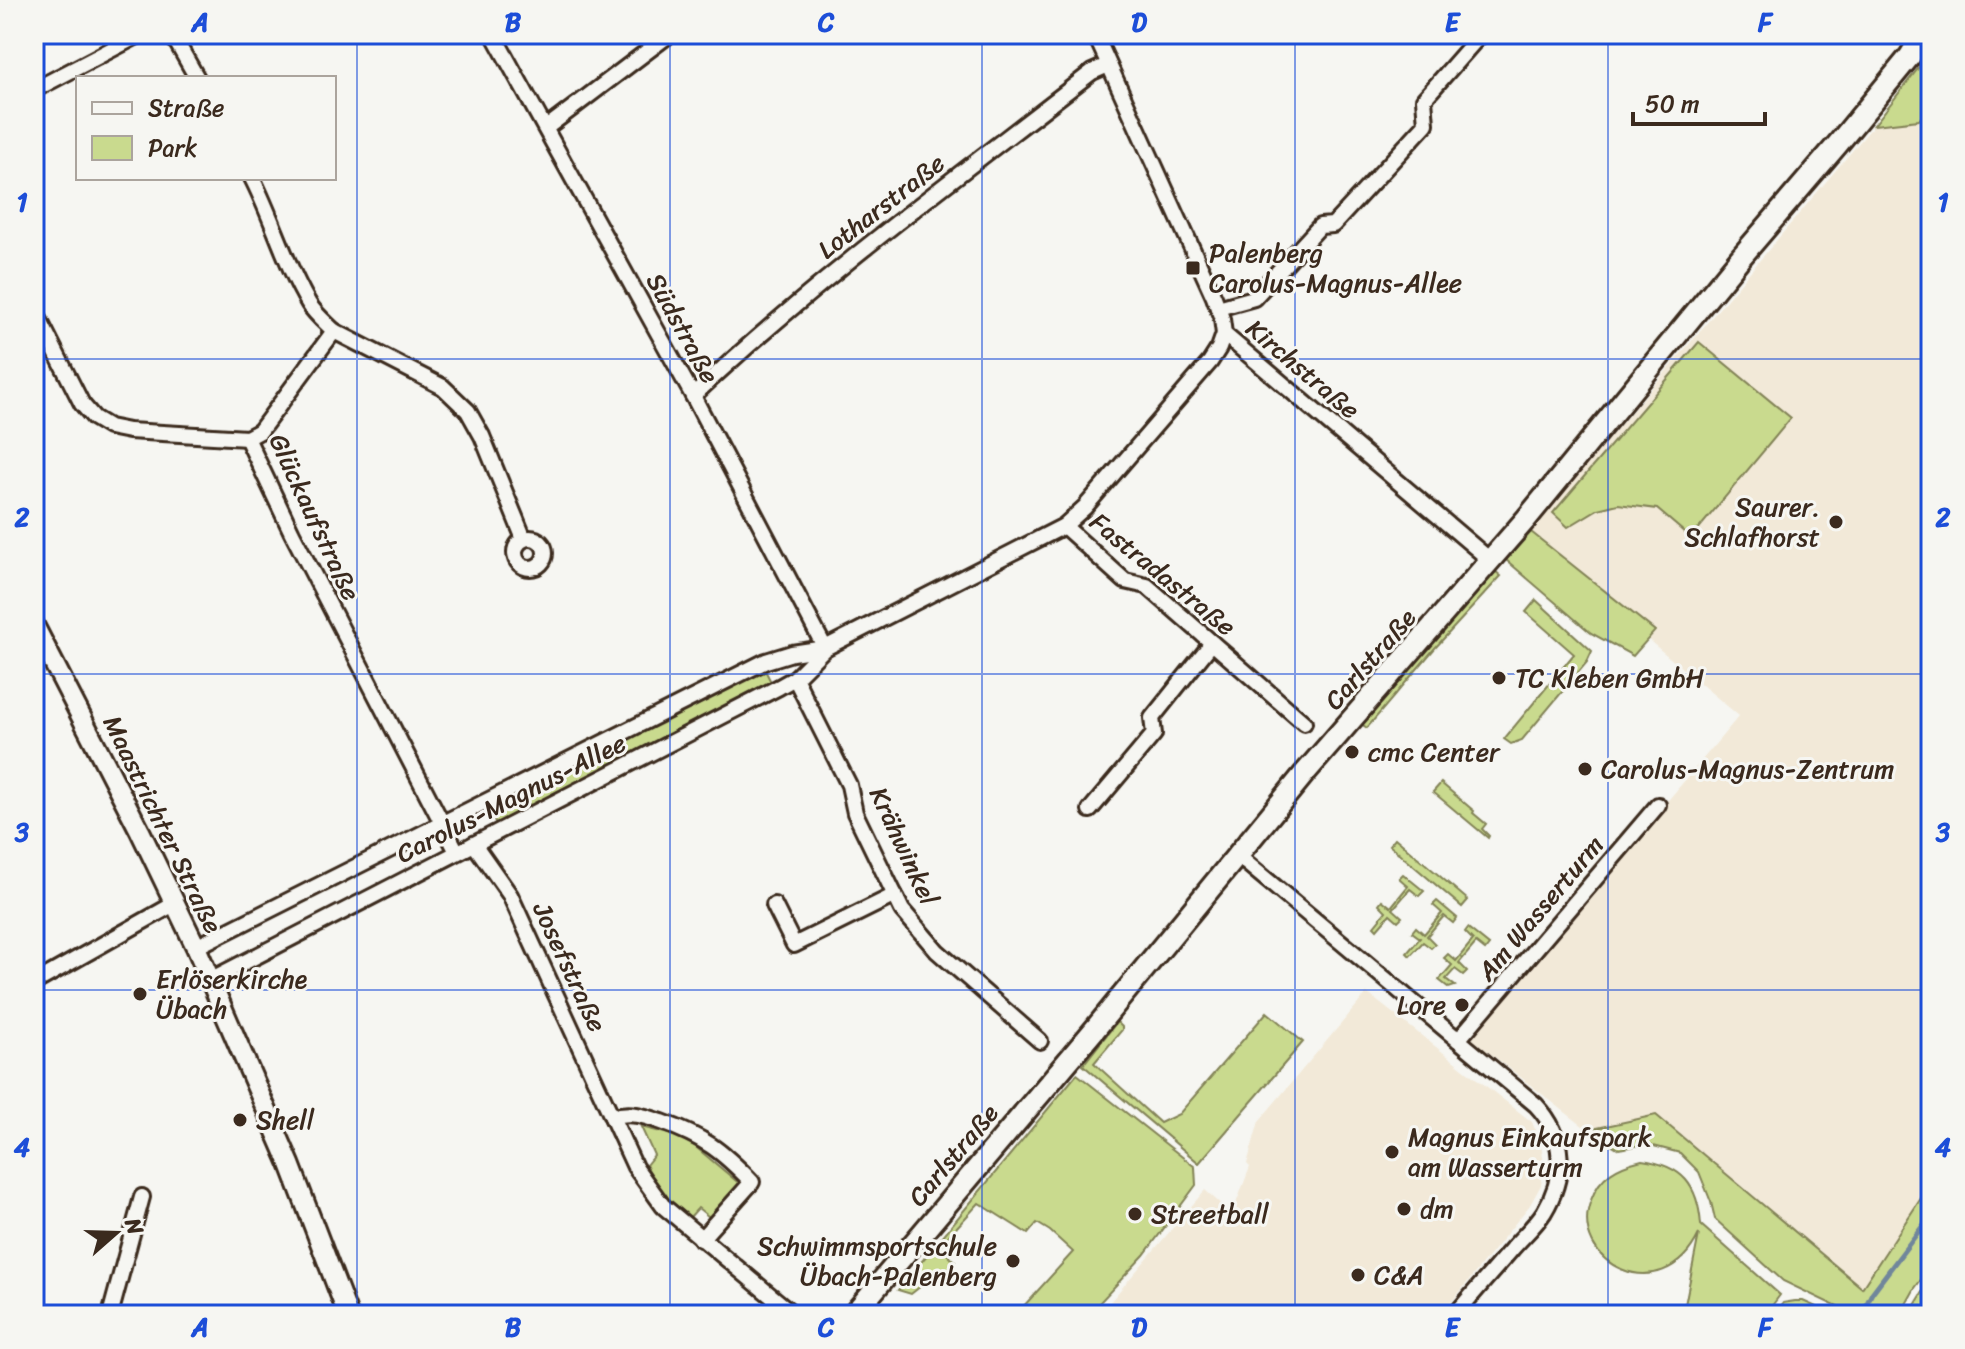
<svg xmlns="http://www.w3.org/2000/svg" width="1965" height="1349" font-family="Sriracha,sans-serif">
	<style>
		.built { fill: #f2e9d8 }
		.green { fill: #c9da8e; stroke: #828256; stroke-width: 2 }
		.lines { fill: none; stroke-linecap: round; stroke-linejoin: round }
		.stream { stroke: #70869b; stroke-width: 5 }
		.minor-casing { stroke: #3b2a1e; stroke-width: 20 }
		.tertiary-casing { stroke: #3b2a1e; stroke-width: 24 }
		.secondary-casing { stroke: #3b2a1e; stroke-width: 26 }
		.minor { stroke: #f6f6f2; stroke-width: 14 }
		.tertiary { stroke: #f6f6f2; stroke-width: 18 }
		.secondary { stroke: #f6f6f2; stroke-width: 20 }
		.grid { fill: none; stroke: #1d4ed8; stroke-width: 2; stroke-opacity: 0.55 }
		.poi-dot { fill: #3b2a1e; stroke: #f6f6f2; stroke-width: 3 }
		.labels { text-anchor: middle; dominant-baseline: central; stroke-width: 6; stroke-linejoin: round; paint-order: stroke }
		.street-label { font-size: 26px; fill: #3b2a1e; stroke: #f6f6f2 }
		.poi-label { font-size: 26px; fill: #3b2a1e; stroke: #f6f6f2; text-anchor: start }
		.neatline { fill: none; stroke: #1d4ed8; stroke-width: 3 }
		.grid-label { font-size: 26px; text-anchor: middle; font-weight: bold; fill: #1d4ed8 }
	</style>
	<rect width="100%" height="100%" fill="#f6f6f2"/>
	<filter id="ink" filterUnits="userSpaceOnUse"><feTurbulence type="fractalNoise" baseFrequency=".0125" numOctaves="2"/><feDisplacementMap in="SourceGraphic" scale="16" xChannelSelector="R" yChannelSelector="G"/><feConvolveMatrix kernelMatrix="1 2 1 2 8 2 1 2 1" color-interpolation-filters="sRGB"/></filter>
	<g filter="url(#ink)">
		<!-- built -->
		<g class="built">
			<path d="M1931,105v1078l-69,105 -206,-173 -68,15 -119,-93 270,-321 -213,-179 348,-412 44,-5z"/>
			<path d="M1367,993l165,129 9,22 3,21 -3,20 -11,20 -89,110h-342l106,-125 27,24 18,-47 -3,-3 12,-43z"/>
		</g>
		<!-- green -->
		<g class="green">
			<path d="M1931,52v53l-12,15 -45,5z"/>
			<path d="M1699,342l92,76 -100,120 -34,-29 -39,-5 -20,5 -30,18 -15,-14z"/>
			<path d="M1531,532l124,99 -22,25 -42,-23 -85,-73z"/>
			<path d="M1495,571l6,5 -66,72 -68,80 -7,-5 83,-98z"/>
			<path d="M1536,600l56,51 -5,11 -65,78 -11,4 -7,-5 70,-85 -48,-42z"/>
			<path d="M764,668l7,14 -274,144 -9,-18z"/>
			<path d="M1441,783l33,28 -1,2 13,11 -4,5 7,7 -1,2 -55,-46z"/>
			<path d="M1395,838l73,62 -6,7 -73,-62z"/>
			<path d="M1403,874l21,17 -5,5 -9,-7 -17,20 9,8 -4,4 -8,-7 -13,15 -3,-3 12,-15 -7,-7 3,-4 9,7 17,-21 -9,-8z"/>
			<path d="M1437,901l20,17 -4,5 -9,-7 -17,20 8,8 -4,4 -8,-6 -13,14 -3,-3 13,-15 -8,-6 4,-5 8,7 18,-21 -9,-8z"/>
			<path d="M1468,928l21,17 -4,5 -9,-7 -17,20 8,8 -4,4 -8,-6 -9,10 9,7 -6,2 -10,-8 13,-15 -8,-7 4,-4 8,7 17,-21 -8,-8z"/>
			<path d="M1267,1012l36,30 -104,121 -116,-98 34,-43 5,5v3l-28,33 66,60 19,-9z"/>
			<path d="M1077,1074l118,93 1,18 -52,70 -56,60h-58l-8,-7 51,-56 -23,-21 -13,-8 -9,11 -49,-31 -35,38v10l11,11 -2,6 -18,7 -24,19 -13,-4z"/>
			<path d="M1656,1115l206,173 69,-105v83l-16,22 -15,27h-46l-71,-34 -68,-62 -4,-17 -12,-30 -19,-19 -34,-9 -27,5 -31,-19z"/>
			<path d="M641,1127l44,11 56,47 -28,35 -15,-12 -8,9 -30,-25 -14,-27 8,-10z"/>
			<path d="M1642,1160c41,6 56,25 59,65l79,70 -15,20h-82l16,-81c-37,78 -132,28 -108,-34 9,-25 26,-34 51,-40z"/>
			<path d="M1931,1279v36h-22z"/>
			<path d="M1795,1301h8l31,14h-59l8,-12z"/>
		</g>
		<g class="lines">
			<!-- stream -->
			<path class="stream" d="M1861,1315l11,-22 59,-78"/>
			<!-- minor casing -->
			<g class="minor-casing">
				<g id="minor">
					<path d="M172,34l25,44"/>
					<path d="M493,34l200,362 132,252"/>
					<path d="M1095,34l119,263 8,22 2,15 266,226"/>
					<path d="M34,90l107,-56"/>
					<path d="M546,128l124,-94"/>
					<path d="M1218,308l36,-10 66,-72 13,-1 93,-101 -2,-25 57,-65"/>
					<path d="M34,309l48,95 12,14 15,9 20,4 118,7"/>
					<path d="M334,331l109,56 25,24 14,25 42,103"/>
					<path d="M693,396c125,-118 264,-219 399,-324l16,-7"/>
					<path d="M247,438l45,95 165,319"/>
					<path d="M247,438l13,-7 74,-100c-8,-8 -19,-17 -25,-27 -24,-40 -36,-85 -57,-126"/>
					<path d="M1064,526l61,55 22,5 157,137"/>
					<circle cx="530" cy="553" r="15"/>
					<path d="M795,678l54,107 6,28 47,97 35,41 103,90"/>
					<path d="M1090,810l64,-76 -2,-16 60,-75"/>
					<path d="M474,844l36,51 125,272 28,39 131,109"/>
					<path d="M1237,855l299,250c30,32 30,70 8,107 -9,14 -22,25 -33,38 -18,21 -38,43 -56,65"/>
					<path d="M774,905l20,40 101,-50"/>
					<path d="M196,947l570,-286 26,-8 33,-5 239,-122 21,-19 125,-145 9,-14 5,-14"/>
					<path d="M210,980l569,-293 16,-9 30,-30"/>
					<path d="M34,983l140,-79"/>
					<path d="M1458,1040l200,-235"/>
					<path d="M612,1117c18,-6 32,-1 50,5 42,15 59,28 90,60l-51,57"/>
					<path d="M110,1315l32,-118"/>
				</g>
			</g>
			<!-- tertiary casing -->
			<g class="tertiary-casing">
				<path id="tertiary" d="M34,625l106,206 56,116 94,217 58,151"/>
			</g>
			<!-- secondary casing -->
			<g class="secondary-casing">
				<path id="secondary" d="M853,1315l242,-286 209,-255 223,-256 214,-261 96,-112 73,-89 13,-22"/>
			</g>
			<!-- minor -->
			<use href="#minor" class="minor"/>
			<!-- tertiary -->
			<use href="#tertiary" class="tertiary"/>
			<!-- secondary -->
			<use href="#secondary" class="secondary"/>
		</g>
	</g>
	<!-- grid -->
	<path class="grid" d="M357,34v1281M670,34v1281M982,34v1281M1295,34v1281M1608,34v1281M34,359h1897M34,674h1897M34,990h1897"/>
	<!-- markers -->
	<g class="poi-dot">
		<rect x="1185" y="260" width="16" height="16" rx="4"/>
		<circle cx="1836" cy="522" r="8"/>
		<circle cx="1499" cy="678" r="8"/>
		<circle cx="1352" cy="752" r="8"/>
		<circle cx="1585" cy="769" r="8"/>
		<circle cx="140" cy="994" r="8"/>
		<circle cx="1462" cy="1005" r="8"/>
		<circle cx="240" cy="1120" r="8"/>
		<circle cx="1392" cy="1152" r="8"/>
		<circle cx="1404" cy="1209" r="8"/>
		<circle cx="1135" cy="1214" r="8"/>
		<circle cx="1013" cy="1261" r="8"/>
		<circle cx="1358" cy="1275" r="8"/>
	</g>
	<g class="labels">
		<!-- street labels -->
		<g class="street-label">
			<text transform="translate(881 206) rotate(-38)">Lotharstraße</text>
			<text transform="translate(683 328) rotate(61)">Südstraße</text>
			<text transform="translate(1303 369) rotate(40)">Kirchstraße</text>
			<text transform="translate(315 517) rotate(65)">Glückaufstraße</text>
			<text transform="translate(1163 574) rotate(39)">Fastradastraße</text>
			<text transform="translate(1370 659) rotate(-49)">Carlstraße</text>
			<text transform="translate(511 798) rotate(-27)">Carolus-Magnus-Allee</text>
			<text transform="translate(163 824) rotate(64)">Maastrichter Straße</text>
			<text transform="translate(904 846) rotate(65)">Krähwinkel</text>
			<text transform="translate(1540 908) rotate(-50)">Am Wasserturm</text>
			<text transform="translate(570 967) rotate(65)">Josefstraße</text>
			<text transform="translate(953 1155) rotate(-50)">Carlstraße</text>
		</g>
		<!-- poi labels -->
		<g class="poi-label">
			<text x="1209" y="253">Palenberg<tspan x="1209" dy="30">Carolus-Magnus-Allee</tspan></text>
			<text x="1820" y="507" text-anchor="end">Saurer.<tspan x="1820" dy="30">Schlafhorst</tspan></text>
			<text x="1515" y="678">TC Kleben GmbH</text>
			<text x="1368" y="752">cmc Center</text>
			<text x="1601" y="769">Carolus-Magnus-Zentrum</text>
			<text x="156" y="979">Erlöserkirche<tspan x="156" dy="30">Übach</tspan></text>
			<text x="1446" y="1005" text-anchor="end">Lore</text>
			<text x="256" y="1120">Shell</text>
			<text x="1408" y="1137">Magnus Einkaufspark<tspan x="1408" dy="30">am Wasserturm</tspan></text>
			<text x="1420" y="1209">dm</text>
			<text x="1151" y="1214">Streetball</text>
			<text x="997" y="1246" text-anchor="end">Schwimmsportschule<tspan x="997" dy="30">Übach-Palenberg</tspan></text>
			<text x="1374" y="1275">C&amp;A</text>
		</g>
	</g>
	<!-- margin -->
	<rect width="1965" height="1349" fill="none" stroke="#f6f6f2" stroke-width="88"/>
	<!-- legend -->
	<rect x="76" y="76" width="260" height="104" fill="#f6f6f2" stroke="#aba49d" stroke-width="2"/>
	<rect x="92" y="102" width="40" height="12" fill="#f6f6f2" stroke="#aba49d" stroke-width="2"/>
	<text x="148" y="116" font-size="24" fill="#3b2a1e">Straße</text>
	<rect x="92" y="136" width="40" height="24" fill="#c9da8e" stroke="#aba49d" stroke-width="2"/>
	<text x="148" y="156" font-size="24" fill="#3b2a1e">Park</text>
	<!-- north arrow -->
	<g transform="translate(116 1233) rotate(70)" stroke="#f6f6f2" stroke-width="6" paint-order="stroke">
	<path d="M0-6L14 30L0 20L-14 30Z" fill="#3b2a1e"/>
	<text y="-12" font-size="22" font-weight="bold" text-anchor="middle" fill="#3b2a1e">N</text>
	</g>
	<!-- scale -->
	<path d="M1633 112v12h132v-12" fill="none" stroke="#3b2a1e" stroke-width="4"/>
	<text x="1645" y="112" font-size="24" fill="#3b2a1e" stroke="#f6f6f2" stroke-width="6" paint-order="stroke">50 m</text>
	<rect x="44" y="44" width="1877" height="1261" class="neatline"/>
	<g class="grid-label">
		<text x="200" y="31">A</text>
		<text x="513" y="31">B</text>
		<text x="826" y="31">C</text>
		<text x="1139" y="31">D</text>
		<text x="1452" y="31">E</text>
		<text x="1765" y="31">F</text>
		<text x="22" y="211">1</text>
		<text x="1943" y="211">1</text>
		<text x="22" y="526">2</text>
		<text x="1943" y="526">2</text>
		<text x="22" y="841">3</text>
		<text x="1943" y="841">3</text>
		<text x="22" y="1156">4</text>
		<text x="1943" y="1156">4</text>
		<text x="200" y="1336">A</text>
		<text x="513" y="1336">B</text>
		<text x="826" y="1336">C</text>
		<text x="1139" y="1336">D</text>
		<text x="1452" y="1336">E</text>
		<text x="1765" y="1336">F</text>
	</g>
</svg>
